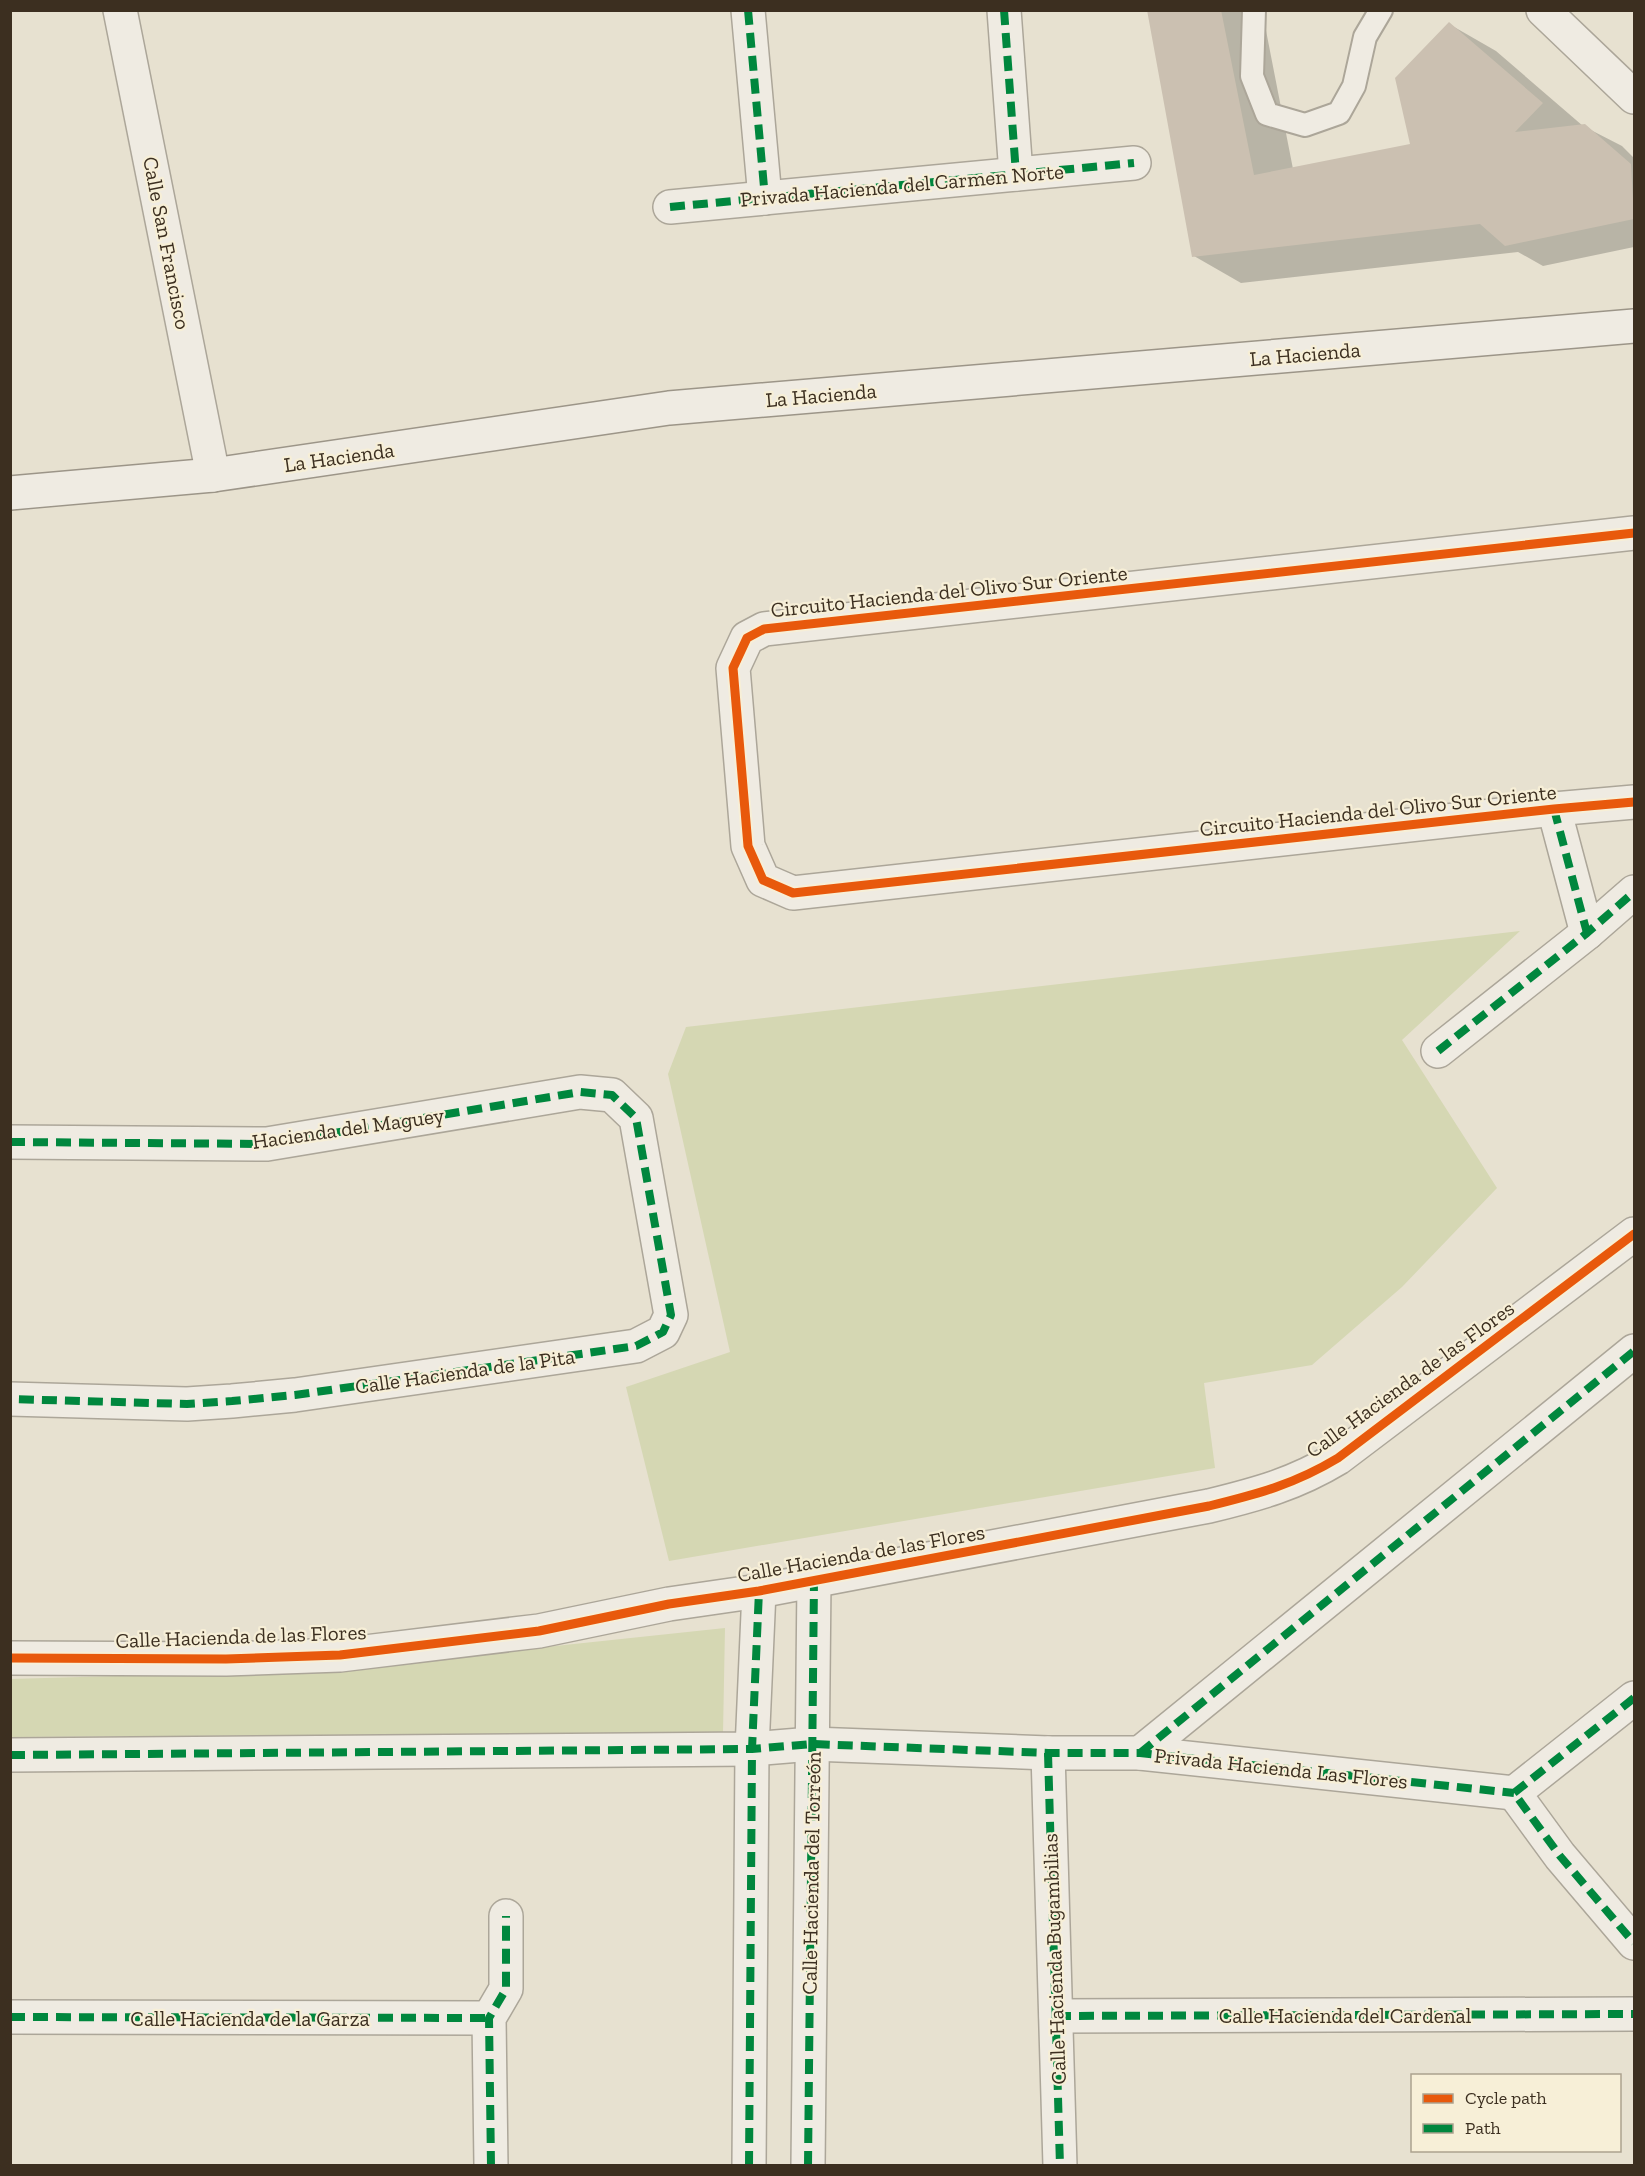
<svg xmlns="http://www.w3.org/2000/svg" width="1645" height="2176" font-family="'Zilla Slab',serif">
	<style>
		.green { fill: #d5d7b3 }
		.shadow { fill: #0003 }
		.building { fill: #cbc0b1 }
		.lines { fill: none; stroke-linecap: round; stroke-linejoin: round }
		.lane-casing { stroke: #aca699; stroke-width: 26 }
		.street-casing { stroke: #aca699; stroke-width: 36 }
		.secondary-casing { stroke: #9c9588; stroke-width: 36 }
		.lane { stroke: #efebe2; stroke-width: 22 }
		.street { stroke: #efebe2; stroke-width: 33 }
		.secondary { stroke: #efebe2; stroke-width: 33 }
		.quiet { stroke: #00873e; stroke-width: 8; stroke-dasharray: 15 8; stroke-linecap: butt }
		.cycleway-casing { stroke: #f7efd7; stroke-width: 13 }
		.cycleway { stroke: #e8590c; stroke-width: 9 }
		.labels { text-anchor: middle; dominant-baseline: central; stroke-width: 4.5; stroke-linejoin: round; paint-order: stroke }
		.street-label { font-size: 21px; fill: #3c2f20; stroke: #f7efd7 }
	</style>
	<rect width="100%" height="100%" fill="#e7e1d0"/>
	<!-- green -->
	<g class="green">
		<path d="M1520,931l-118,109 95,148 -95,99 -90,78 -108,18 11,85 -546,93 -43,-174 104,-35 -62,-278 18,-47z"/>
		<path d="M725,1628l-2,105 -712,4 -1,-58 318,-9z"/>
	</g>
	<!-- shadow -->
	<path class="shadow" d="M1149,10h113l31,159 119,-24 37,-121 47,27 87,75 39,20 12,12v89l-91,19 -25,-14 -277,31 -47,-27z"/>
	<!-- building -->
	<path class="building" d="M1147,10h74l33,165 156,-31 -15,-66 54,-56 94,81 -28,29 70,-8 46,40 3,55 -129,27 -25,-22 -288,33z"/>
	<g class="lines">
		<!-- lane casing -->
		<g class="lane-casing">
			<path id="lane" d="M1254,10l-2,66 15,38 38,11 34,-12 15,-27 11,-49 16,-27"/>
		</g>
		<!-- street casing -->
		<g class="street-casing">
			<g id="street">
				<path d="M120,10l93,465"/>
				<path d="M748,10l17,188"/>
				<path d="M1004,10l12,164"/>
				<path d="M1543,10l91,87"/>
				<path d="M670,207l464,-44"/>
				<path d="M1634,533l-870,96 -17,9 -14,30 15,178 15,34 30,13 761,-84 80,-7"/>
				<path d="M1554,809l33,124"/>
				<path d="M1438,1051l149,-118 47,-41"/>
				<path d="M10,1142l257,2 313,-52 32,3 24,23 35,197 -8,17 -27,14 -341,49 -63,6 -45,3 -177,-5"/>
				<path d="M10,1658l216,1 114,-4 199,-24 130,-27 90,-13 450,-85c49,-12 86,-22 129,-48l296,-224"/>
				<path d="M1634,1698l-120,95 46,63 74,87"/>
				<path d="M1048,1753l12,413"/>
				<path d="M1140,1753l494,-402"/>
				<path d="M10,1755l742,-6 60,-5 236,9h92l374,40"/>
				<path d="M1056,2016l578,-2"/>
				<path d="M10,2017l479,1"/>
				<path d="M491,2166l-2,-148 17,-29v-73"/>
				<path d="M749,2166l3,-417 7,-158"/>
				<path d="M808,2166l6,-586"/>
			</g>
		</g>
		<!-- secondary casing -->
		<g class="secondary-casing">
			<path id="secondary" d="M10,493l203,-18 456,-67 965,-82"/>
		</g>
		<!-- lane -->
		<use href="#lane" class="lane"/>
		<!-- street -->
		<use href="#street" class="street"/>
		<!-- secondary -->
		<use href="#secondary" class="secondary"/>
		<!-- quiet -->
		<g class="quiet">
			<path d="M748,10l17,188"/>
			<path d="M1004,10l12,164"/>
			<path d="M670,207l464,-44"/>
			<path d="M1554,809l33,124"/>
			<path d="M1438,1051l149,-118 47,-41"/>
			<path d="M10,1142l257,2 313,-52 32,3 24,23 35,197 -8,17 -27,14 -341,49 -63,6 -45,3 -177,-5"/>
			<path d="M1634,1698l-120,95 46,63 74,87"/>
			<path d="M1048,1753l12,413"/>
			<path d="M1140,1753l494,-402"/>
			<path d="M10,1755l742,-6 60,-5 236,9h92l374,40"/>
			<path d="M1056,2016l578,-2"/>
			<path d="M10,2017l479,1"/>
			<path d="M491,2166l-2,-148 17,-29v-73"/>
			<path d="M749,2166l3,-417 7,-158"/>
			<path d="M808,2166l6,-586"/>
		</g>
		<!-- cycleway casing -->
		<g class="cycleway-casing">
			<g id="cycleway">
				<path d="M1634,533l-870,96 -17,9 -14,30 15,178 15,34 30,13 761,-84 80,-7"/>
				<path d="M10,1658l216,1 114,-4 199,-24 130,-27 90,-13 450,-85c49,-12 86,-22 129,-48l296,-224"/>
			</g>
		</g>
		<!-- cycleway -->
		<use href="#cycleway" class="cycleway"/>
	</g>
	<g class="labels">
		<!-- street labels -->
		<g class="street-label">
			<text transform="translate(902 185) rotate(-5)">Privada Hacienda del Carmen Norte</text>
			<text transform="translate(167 243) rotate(79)">Calle San Francisco</text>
			<text transform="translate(1305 354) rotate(-5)">La Hacienda</text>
			<text transform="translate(821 395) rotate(-5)">La Hacienda</text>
			<text transform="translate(339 457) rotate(-8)">La Hacienda</text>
			<text transform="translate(949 591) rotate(-6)">Circuito Hacienda del Olivo Sur Oriente</text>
			<text transform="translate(1378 810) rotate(-6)">Circuito Hacienda del Olivo Sur Oriente</text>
			<text transform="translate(348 1128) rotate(-8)">Hacienda del Maguey</text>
			<text transform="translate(465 1371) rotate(-8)">Calle Hacienda de la Pita</text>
			<text transform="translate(1410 1379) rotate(-36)">Calle Hacienda de las Flores</text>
			<text transform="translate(861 1553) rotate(-10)">Calle Hacienda de las Flores</text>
			<text transform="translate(241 1636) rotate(-2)">Calle Hacienda de las Flores</text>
			<text transform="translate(1281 1768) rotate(6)">Privada Hacienda Las Flores</text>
			<text transform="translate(811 1873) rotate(-89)">Calle Hacienda del Torreón</text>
			<text transform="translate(1054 1959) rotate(-92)">Calle Hacienda Bugambilias</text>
			<text x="1345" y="2015">Calle Hacienda del Cardenal</text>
			<text x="250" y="2018">Calle Hacienda de la Garza</text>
		</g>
	</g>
	<!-- border -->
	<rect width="1645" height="2176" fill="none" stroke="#3c2f20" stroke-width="24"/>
	<!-- legend -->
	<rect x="1411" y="2074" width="210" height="78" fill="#f7efd7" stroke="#aca28e" stroke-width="1.5"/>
	<rect x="1423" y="2094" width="30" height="9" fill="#e8590c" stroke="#aca28e" stroke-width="1.5"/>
	<text x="1465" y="2104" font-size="18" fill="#3c2f20">Cycle path</text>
	<rect x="1423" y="2124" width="30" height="9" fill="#00873e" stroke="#aca28e" stroke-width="1.5"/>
	<text x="1465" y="2134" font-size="18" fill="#3c2f20">Path</text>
</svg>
